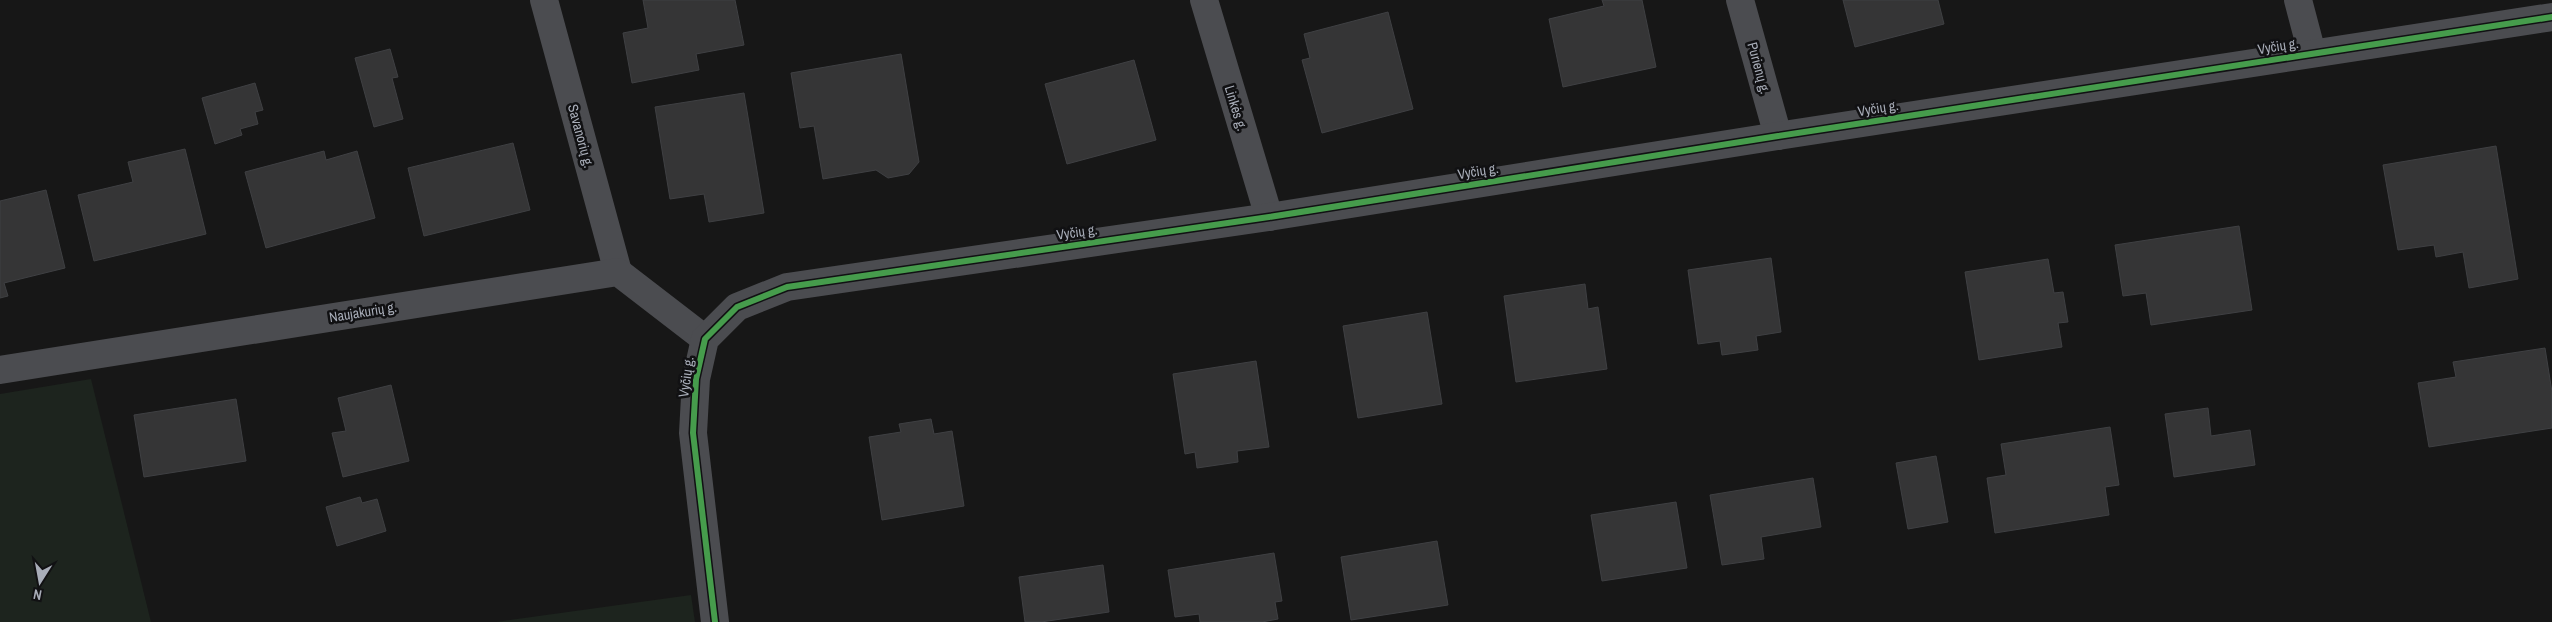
<svg xmlns="http://www.w3.org/2000/svg" width="2552" height="622" font-family="'Archivo Narrow',sans-serif">
	<style>
		.green { fill: #1d241e }
		.building { fill: #353536; stroke: #3f4043 }
		.lines { fill: none; stroke-linecap: round; stroke-linejoin: round }
		.minor { stroke: #4b4c50; stroke-width: 28 }
		.cycleway-casing { stroke: #111113; stroke-width: 9 }
		.cycleway { stroke: #469c4c; stroke-width: 6 }
		.labels { text-anchor: middle; dominant-baseline: central; stroke-width: 5; stroke-linejoin: round; paint-order: stroke }
		.street-label { font-size: 14px; fill: #a8adb8; stroke: #111113 }
	</style>
	<rect width="100%" height="100%" fill="#171717"/>
	<!-- green -->
	<g class="green">
		<path d="M91,379l60,243h-151v-228z"/>
		<path d="M691,595l4,27h-199z"/>
	</g>
	<!-- building -->
	<g class="building">
		<path d="M643,0h92l9,45 -48,9 3,16 -67,13 -9,-50 25,-5z"/>
		<path d="M1602,0h40l14,67 -93,20 -14,-68 55,-13z"/>
		<path d="M1843,0h95l6,24 -89,23z"/>
		<path d="M1388,12l25,97 -91,24 -20,-73 8,-2 -6,-24z"/>
		<path d="M390,49l8,28 -6,1 11,41 -29,8 -19,-69z"/>
		<path d="M901,54l18,108 -10,12 -21,4 -12,-8 -53,9 -9,-53 -14,2 -9,-55z"/>
		<path d="M1134,60l22,80 -89,24 -22,-80z"/>
		<path d="M255,83l8,27 -8,2 3,12 -18,5 2,6 -27,9 -13,-46z"/>
		<path d="M744,93l20,120 -55,9 -5,-28 -34,5 -15,-92z"/>
		<path d="M513,143l17,67 -106,26 -16,-68z"/>
		<path d="M2496,146l22,133 -49,9 -6,-36 -27,5 -2,-12 -36,5 -15,-85z"/>
		<path d="M185,149l21,85 -112,27 -16,-66 55,-13 -5,-20z"/>
		<path d="M324,151l2,9 31,-9 18,67 -109,30 -21,-76z"/>
		<path d="M46,190l19,78 -61,15 4,13 -8,2v-97z"/>
		<path d="M2239,226l13,84 -101,15 -5,-32 -23,3 -8,-51z"/>
		<path d="M1771,258l10,74 -25,4 2,14 -36,5 -2,-14 -22,3 -10,-74z"/>
		<path d="M2048,259l6,34 9,-1 5,30 -10,1 4,24 -83,13 -14,-88z"/>
		<path d="M1585,284l3,25 10,-2 9,62 -91,13 -12,-86z"/>
		<path d="M1427,312l15,92 -84,14 -15,-92z"/>
		<path d="M2545,348l7,44v36l-123,19 -11,-64 38,-6 -3,-15z"/>
		<path d="M1256,361l13,86 -32,4 1,11 -41,6 -2,-16 -10,2 -12,-80z"/>
		<path d="M391,385l18,76 -66,16 -11,-44 14,-2 -8,-33z"/>
		<path d="M236,399l10,62 -102,16 -10,-62z"/>
		<path d="M2208,408l3,28 39,-6 5,35 -81,12 -9,-63z"/>
		<path d="M931,419l3,15 18,-3 12,75 -82,14 -13,-83 32,-5 -2,-8z"/>
		<path d="M2110,427l9,58 -14,2 4,28 -114,18 -8,-55 19,-3 -5,-31z"/>
		<path d="M1936,456l12,66 -40,7 -12,-66z"/>
		<path d="M1813,478l8,49 -60,10 3,22 -42,6 -12,-70z"/>
		<path d="M360,497l2,6 15,-4 9,32 -49,15 -11,-39z"/>
		<path d="M1676,502l11,66 -85,13 -11,-66z"/>
		<path d="M1437,541l11,64 -97,15 -10,-63z"/>
		<path d="M1274,553l8,48 -7,1 3,17 -16,3h-62l-1,-8 -24,3 -7,-47z"/>
		<path d="M1103,565l6,47 -68,10h-16l-6,-45z"/>
	</g>
	<g class="lines">
		<!-- minor -->
		<g class="minor">
			<path d="M544,0l74,272"/>
			<path d="M1204,0l65,217"/>
			<path d="M1740,0l38,136"/>
			<path d="M2298,0l14,53"/>
			<path d="M0,370l618,-98 87,67"/>
			<path d="M715,622l-22,-189 3,-54 9,-40 32,-32 50,-20 482,-70 509,-81 774,-119"/>
		</g>
		<!-- cycleway casing -->
		<g class="cycleway-casing">
			<path id="cycleway" d="M715,622l-22,-189 3,-54 9,-40 32,-32 50,-20 482,-70 509,-81 774,-119"/>
		</g>
		<!-- cycleway -->
		<use href="#cycleway" class="cycleway"/>
	</g>
	<g class="labels">
		<!-- street labels -->
		<g class="street-label">
			<text transform="translate(2278 46) rotate(-9)">Vyčių g.</text>
			<text transform="translate(1759 68) rotate(75)">Purienų g.</text>
			<text transform="translate(1236 108) rotate(73)">Linkės g.</text>
			<text transform="translate(1878 108) rotate(-9)">Vyčių g.</text>
			<text transform="translate(581 136) rotate(75)">Savanorių g.</text>
			<text transform="translate(1478 171) rotate(-9)">Vyčių g.</text>
			<text transform="translate(1077 232) rotate(-8)">Vyčių g.</text>
			<text transform="translate(363 312) rotate(-9)">Naujakurių g.</text>
			<text transform="translate(686 377) rotate(-82)">Vyčių g.</text>
		</g>
	</g>
	<!-- north arrow -->
	<g transform="translate(40 582) rotate(191)" stroke="#111113" stroke-width="4" paint-order="stroke">
	<path d="M0-4L9 19L0 12L-9 19Z" fill="#a8adb8"/>
	<text y="-8" font-size="14" font-weight="bold" text-anchor="middle" fill="#a8adb8">N</text>
	</g>
</svg>
